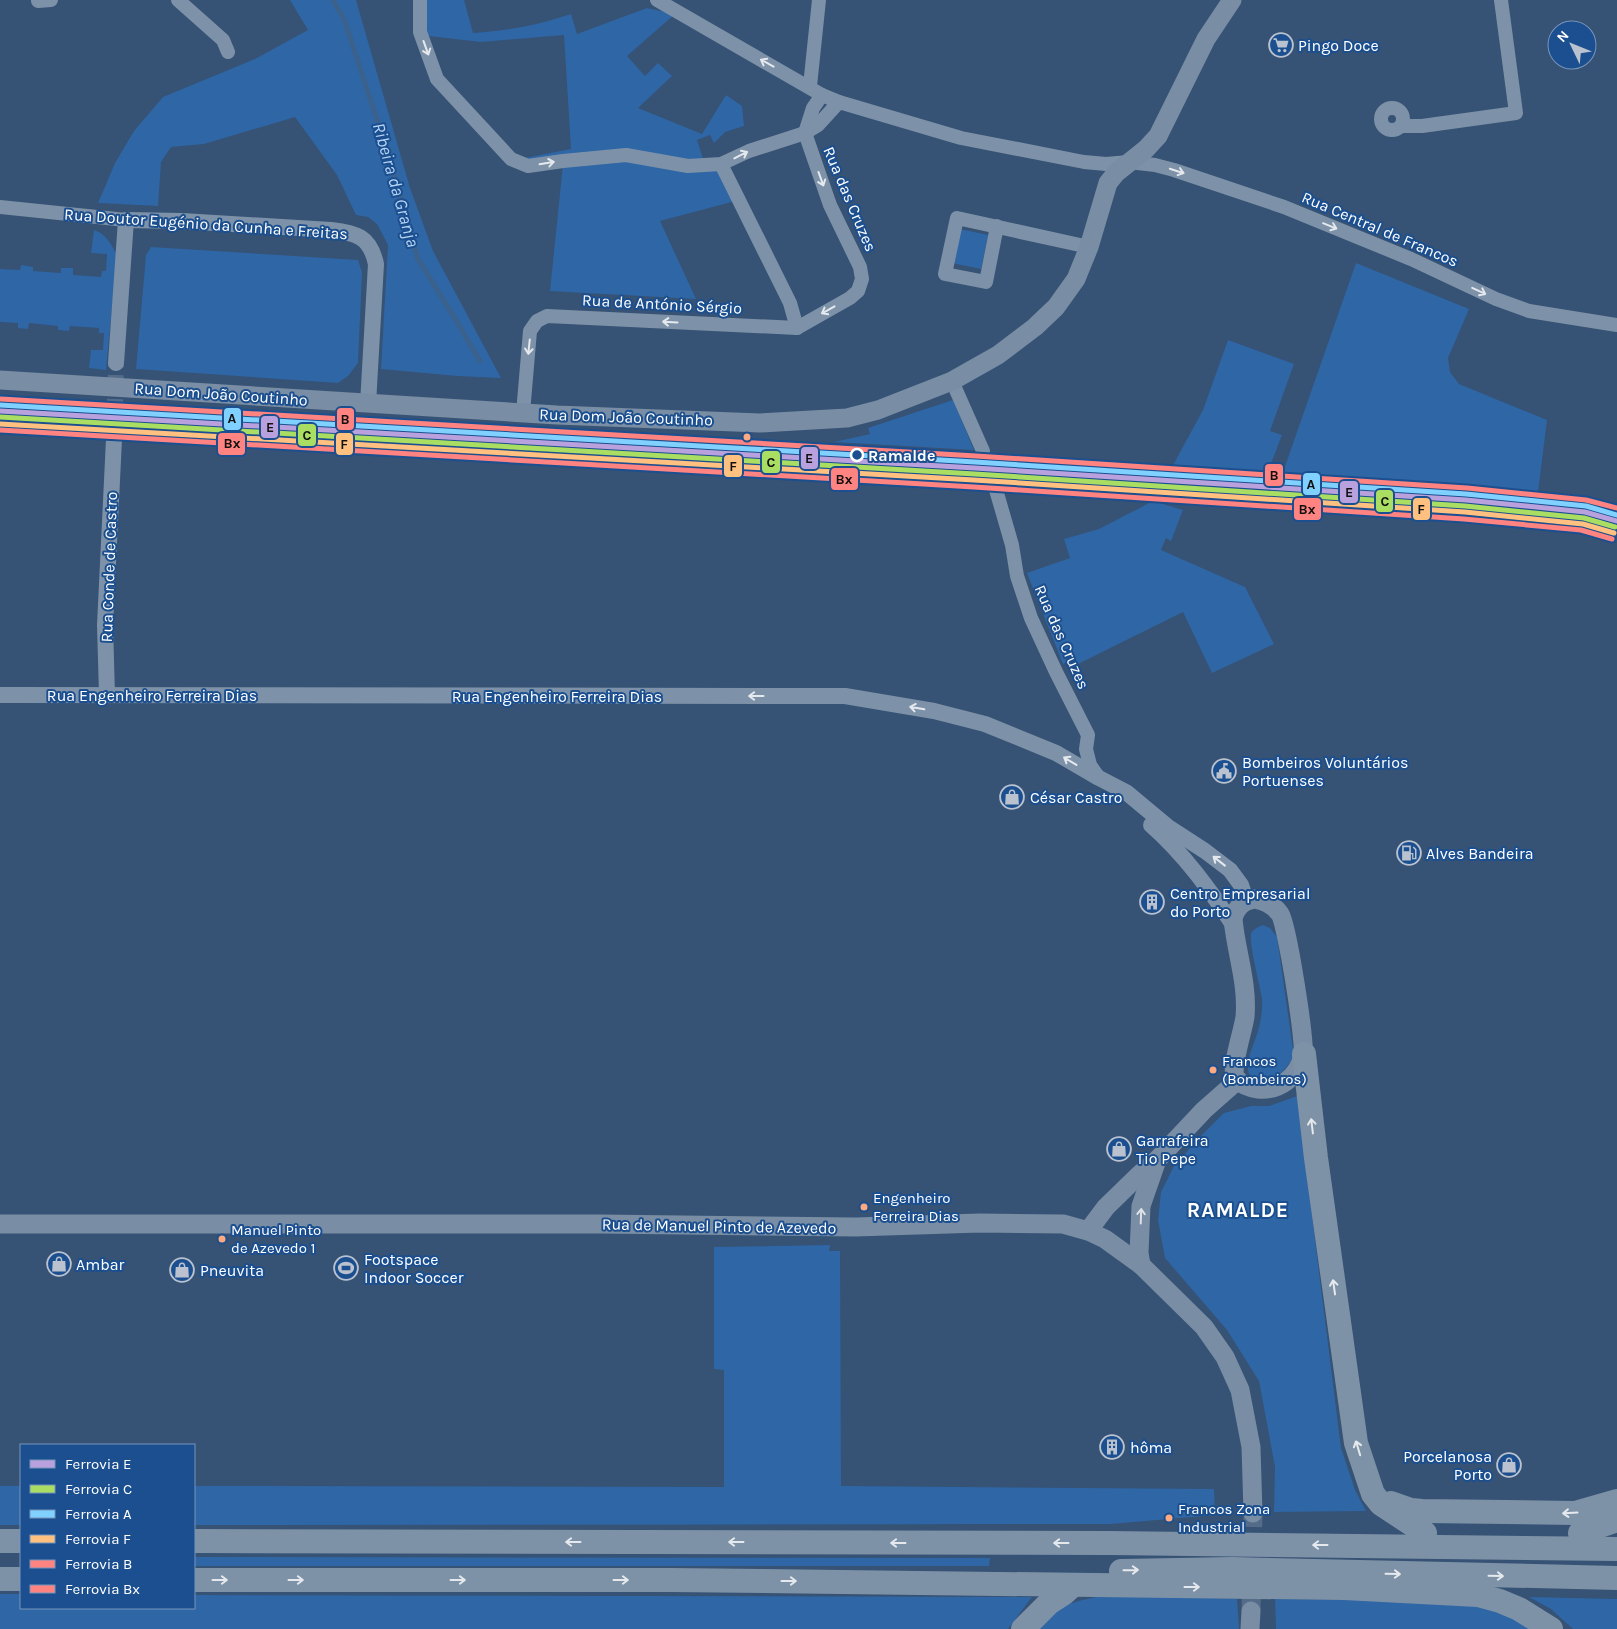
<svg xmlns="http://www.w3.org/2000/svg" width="1617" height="1629" font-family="Karla,sans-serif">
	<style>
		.green { fill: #2f66a5; fill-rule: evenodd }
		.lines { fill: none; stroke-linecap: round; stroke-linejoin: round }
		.stream { stroke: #3b618d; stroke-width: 5 }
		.tertiary-tunnel { stroke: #546c89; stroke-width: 16; stroke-dasharray: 16 8; stroke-linecap: butt }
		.secondary-tunnel { stroke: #546c89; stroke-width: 19; stroke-dasharray: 19 9; stroke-linecap: butt }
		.minor { stroke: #7d92a8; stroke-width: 14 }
		.tertiary { stroke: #7d92a8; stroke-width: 16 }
		.secondary { stroke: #798da4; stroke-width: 19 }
		.motorway { stroke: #7e92a7; stroke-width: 24 }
		.rail-1-casing { stroke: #1b4f8f; stroke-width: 9 }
		.rail-2-casing { stroke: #1b4f8f; stroke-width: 9 }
		.rail-3-casing { stroke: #1b4f8f; stroke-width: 9 }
		.rail-4-casing { stroke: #1b4f8f; stroke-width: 9 }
		.rail-5-casing { stroke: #1b4f8f; stroke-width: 9 }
		.rail-6-casing { stroke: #1b4f8f; stroke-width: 9 }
		.rail-1 { stroke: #b9a1de; stroke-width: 5 }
		.rail-2 { stroke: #a9de63; stroke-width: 5 }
		.rail-3 { stroke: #80d1ff; stroke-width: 5 }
		.rail-4 { stroke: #ffc080; stroke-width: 5 }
		.rail-5 { stroke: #ff8380; stroke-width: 5 }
		.rail-6 { stroke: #ff8380; stroke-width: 5 }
		.oneway { stroke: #e5e9ee }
		.oneway2 { stroke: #e5e9ed }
		.oneway3 { stroke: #dee2e8 }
		.bus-dot { fill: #ffa980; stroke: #1b4f8f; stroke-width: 2 }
		.stop-dot { fill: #1b4f8f; stroke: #fff; stroke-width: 2.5 }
		.labels { text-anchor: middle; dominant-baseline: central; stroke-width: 4; stroke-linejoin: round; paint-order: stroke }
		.bus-label { font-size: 15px; fill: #fff; stroke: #1b4f8f; text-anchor: start }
		.poi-label { font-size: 16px; fill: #fff; stroke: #1b4f8f; text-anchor: start }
		.street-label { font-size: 16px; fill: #fff; stroke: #1b4f8f }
		.stop-label { font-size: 16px; font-weight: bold; fill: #fff; stroke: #1b4f8f; text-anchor: start }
		.water-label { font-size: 18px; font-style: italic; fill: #b5d3f5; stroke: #1b4f8f }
		.district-label { font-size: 21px; font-weight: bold; letter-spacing: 1px; fill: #fff; stroke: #1b4f8f }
		.line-badge { stroke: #1b4f8f; stroke-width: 2 }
		.pale-badge-label { font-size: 14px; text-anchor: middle; font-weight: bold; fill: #111 }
	</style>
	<rect width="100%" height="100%" fill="#365274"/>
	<!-- green -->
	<g class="green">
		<path d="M290,0h66l54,188 23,63 68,127 -44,-2 -76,-7 7,-124 -11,-21 -9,-7 -12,-2 -19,-40 -42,-58 -91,27 -33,3 -10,15 -3,44 -60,-3 17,-40 19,-32 29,-34 92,-38 53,-29z"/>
		<path d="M420,0h44l9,33c37,-3 62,-7 98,-19l6,20 70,-26 28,6 -48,42 18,20 13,-13 14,13 -34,32 64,26 24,-39 16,11 2,20 -19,6 -11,11 -4,-8 -13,5 8,25 16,-1 18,36 -79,21 36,78 -146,-8 13,-127 62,-8 37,5 -36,-6 -63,6 -35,5 -17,-7 -74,-80 -17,-47zM564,35l7,114 -46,9 -13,-5 -71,-79 -12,-38 52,6z"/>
		<path d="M960,229l28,6 -7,34 -29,-6z"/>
		<path d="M94,230c12,4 17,14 23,25l-11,115 -17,-2 2,-18h12l1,-17h-5v-5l-29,-2 -1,5 -11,-1v-4l-29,-3 -1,6 -10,-1v-5l-18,-1v-53l20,1 1,-5 12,2v4l28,2v-5h12v7l28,2 1,-6h4l1,-17 -16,-1z"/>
		<path d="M151,247l207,13 4,12 -4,91 -10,13 -10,7 -202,-14 10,-114z"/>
		<path d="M1356,263l113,46 -21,49 2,14 9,12 88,36 -9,72 -256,-17z"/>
		<path d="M1228,340l66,24 -24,67 12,4 -15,39 -95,-7 31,-57z"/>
		<path d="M953,400l21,50 -140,-8 36,-8 -2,-6z"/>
		<path d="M1153,501l30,9 -12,31 -5,-3 -5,12 84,37 29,57 -62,29 -29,-61 -105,52 -3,-5 -12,5 -36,-91 43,-15 -6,-19 35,-10z"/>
		<path d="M1263,925l7,3 7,9 17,119c-11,18 -23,32 -45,18 -4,-13 3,-24 7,-37 4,-12 7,-25 6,-38 -2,-14 -13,-54 -11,-65 2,-5 7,-7 12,-9z"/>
		<path d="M1297,1096l44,352 14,42 11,21 -92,1 1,-45 -16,-86 -32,-51 -62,-72 -7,-38 3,-28 13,-26 24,-27 26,-26 27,-7h18z"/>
		<path d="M830,1245l-1,6h11l1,235 373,3 1,26 -104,9 -917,1v-39l530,1v-117l-10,-1v-122z"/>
		<rect x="0" y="1486" width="21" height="39"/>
		<path d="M194,1557l796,1 -1,8h-795z"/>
		<path d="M0,1594h21v14h173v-13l838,2 -24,32h-1008z"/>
		<path d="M1114,1594l123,5 2,30h-202c22,-28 45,-29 77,-35z"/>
		<path d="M1529,1597l88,2v30h-44l-22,-20z"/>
		<path d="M1275,1599l99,1 94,3 22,6 47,20h-261z"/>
	</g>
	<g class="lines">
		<!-- stream -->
		<path class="stream" d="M333,0l11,19 44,134 30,106 36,58 26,44"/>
		<!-- tertiary-tunnel -->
		<path class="tertiary-tunnel" d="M114,439l2,-76"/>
		<!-- secondary-tunnel -->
		<path class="secondary-tunnel" d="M1251,1611l2,-98"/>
		<!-- minor -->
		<g class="minor">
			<path d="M178,0l45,40 5,12"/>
			<path d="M420,0v32l17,47 74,80 17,7 35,-5 63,-6 62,11 33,-2 28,-13 56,-18 13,-8 21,-23"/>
			<path d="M657,0l165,95 17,7 122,36 123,24 22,2 23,-2 26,3 19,5 110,37 127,52 85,40 33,12 88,14"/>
			<path d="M38,1l13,-1"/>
			<path d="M810,86l9,-86"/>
			<circle cx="1392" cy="119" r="11"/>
			<path d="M1401,126h21l94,-13 -15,-113"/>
			<path d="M721,164l69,139 7,25"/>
			<path d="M0,207l126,13"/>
			<path d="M997,226l-11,56 -41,-8 12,-56 132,29"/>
			<path d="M952,381l31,70"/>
			<path d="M523,413l7,-82 7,-10 10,-5 250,12 53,-30 8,-7 4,-12 -2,-12 -30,-62 -25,-72 8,-25 9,-13"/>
			<path d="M992,476l20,69 5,31 14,42 25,54 32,63 -2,14 4,16 9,13"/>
		</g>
		<!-- tertiary -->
		<g class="tertiary">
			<path d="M116,363l10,-143 56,1 149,9c25,3 39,6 45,34l-8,140"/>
			<path d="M0,695l845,1 89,15 51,13 71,29 43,25 27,14 42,35 37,24 25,19 11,15 5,15"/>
			<path d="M107,695l-2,-70 9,-186"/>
			<path d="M1151,825c33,29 59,65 83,101"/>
		</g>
		<!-- secondary -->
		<g class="secondary">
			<path d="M0,380l557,35 203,8 87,-5 31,-8 74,-29 46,-26 37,-28 21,-20 20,-28 13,-32 19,-64 8,-10 30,-24 12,-13 48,-97 26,-39"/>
			<path d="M1255,899c10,2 19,6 25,15 7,10 26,130 23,142 -6,21 -23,35 -45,33 -7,-1 -20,-5 -23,-12 -4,-11 8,-46 10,-60 3,-34 -9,-65 -12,-98 3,-12 10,-18 22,-20z"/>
			<path d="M0,1224h601l255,3 124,-4 83,1 25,7 17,8 36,26 63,62 21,30 15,33 11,57 2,66"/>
			<path d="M1088,1231l18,-24 34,-33 17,-14 47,-50 34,-30"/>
			<path d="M1141,1265l-2,-12 2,-47 16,-46"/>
			<path d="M1250,1629l1,-18"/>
		</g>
		<!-- motorway -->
		<g class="motorway">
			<path d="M1304,1054l12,104 40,285 17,51 8,10 44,29"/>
			<path d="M1391,1503l20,7 11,1 153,2 42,-12"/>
			<path d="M1580,1533l37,-13"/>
			<path d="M0,1541h21"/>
			<path d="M194,1541l916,2 507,6"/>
			<path d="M1121,1571l111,-2 385,9"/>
			<path d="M0,1579h21"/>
			<path d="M194,1580h476l674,8 134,7 22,6 19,8 32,20"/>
			<path d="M1023,1629l26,-26 14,-9 10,-9"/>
		</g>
		<!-- rail-1 casing -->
		<g class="rail-1-casing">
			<path id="rail-1" d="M0,411l975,57 491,32 119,12 32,9"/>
		</g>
		<!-- rail-2 casing -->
		<g class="rail-2-casing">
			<path id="rail-2" d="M0,417l975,57 490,32 119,12 31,9"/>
		</g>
		<!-- rail-3 casing -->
		<g class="rail-3-casing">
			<path id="rail-3" d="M0,405l975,57 491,32 120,12 31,9"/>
		</g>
		<!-- rail-4 casing -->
		<g class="rail-4-casing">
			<path id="rail-4" d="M0,424l974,56 491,32 118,12 31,9"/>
		</g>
		<!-- rail-5 casing -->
		<g class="rail-5-casing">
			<path id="rail-5" d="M1,399l975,57 491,32 119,12 31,8"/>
		</g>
		<!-- rail-6 casing -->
		<g class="rail-6-casing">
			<path id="rail-6" d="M0,430l974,57 490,32 117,11 31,9"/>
		</g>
		<!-- rail-1 -->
		<use href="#rail-1" class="rail-1"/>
		<!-- rail-2 -->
		<use href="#rail-2" class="rail-2"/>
		<!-- rail-3 -->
		<use href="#rail-3" class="rail-3"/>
		<!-- rail-4 -->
		<use href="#rail-4" class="rail-4"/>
		<!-- rail-5 -->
		<use href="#rail-5" class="rail-5"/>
		<!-- rail-6 -->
		<use href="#rail-6" class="rail-6"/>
	</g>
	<!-- one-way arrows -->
	<defs><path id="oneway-shaft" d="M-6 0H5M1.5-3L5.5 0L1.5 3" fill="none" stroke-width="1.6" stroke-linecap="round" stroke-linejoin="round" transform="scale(1.25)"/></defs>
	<g class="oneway">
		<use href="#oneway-shaft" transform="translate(426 48) rotate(70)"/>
		<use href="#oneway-shaft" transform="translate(767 63) rotate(-151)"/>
		<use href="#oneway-shaft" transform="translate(741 155) rotate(-27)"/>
		<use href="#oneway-shaft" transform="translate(547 163) rotate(-9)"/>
		<use href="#oneway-shaft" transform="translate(1177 171) rotate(18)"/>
		<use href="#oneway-shaft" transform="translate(821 179) rotate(70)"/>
		<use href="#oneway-shaft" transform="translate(1330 226) rotate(22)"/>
		<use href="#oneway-shaft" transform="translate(1479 291) rotate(25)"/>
		<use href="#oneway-shaft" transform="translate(828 310) rotate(151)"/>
		<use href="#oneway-shaft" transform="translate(670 322) rotate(-177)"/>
		<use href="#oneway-shaft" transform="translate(529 347) rotate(96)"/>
		<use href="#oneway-shaft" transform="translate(756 696) rotate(-180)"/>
		<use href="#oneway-shaft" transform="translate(917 708) rotate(-170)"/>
		<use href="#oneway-shaft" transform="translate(1070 761) rotate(-149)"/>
		<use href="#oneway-shaft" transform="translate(1219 861) rotate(-142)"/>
	</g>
	<g class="oneway2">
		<use href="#oneway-shaft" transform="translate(1312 1126) rotate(-97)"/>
		<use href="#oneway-shaft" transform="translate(1334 1287) rotate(-98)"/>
		<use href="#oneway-shaft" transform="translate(1358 1448) rotate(-107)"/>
		<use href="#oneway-shaft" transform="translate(1570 1513) rotate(177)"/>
		<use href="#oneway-shaft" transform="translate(573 1542) rotate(-180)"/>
		<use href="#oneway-shaft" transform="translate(736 1542) rotate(-180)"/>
		<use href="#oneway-shaft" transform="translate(898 1543) rotate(-180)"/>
		<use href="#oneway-shaft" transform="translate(1061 1543) rotate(-180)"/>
		<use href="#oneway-shaft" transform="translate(1320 1545) rotate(-180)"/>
		<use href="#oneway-shaft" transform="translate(1131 1570) rotate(-1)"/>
		<use href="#oneway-shaft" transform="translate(1393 1574) rotate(1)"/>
		<use href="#oneway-shaft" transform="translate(1496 1576) rotate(1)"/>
		<use href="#oneway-shaft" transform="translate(220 1580)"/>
		<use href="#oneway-shaft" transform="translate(296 1580)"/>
		<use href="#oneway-shaft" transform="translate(458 1580)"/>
		<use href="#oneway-shaft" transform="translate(621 1580)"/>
		<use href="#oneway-shaft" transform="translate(789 1581)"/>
		<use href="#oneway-shaft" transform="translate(1192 1587)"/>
	</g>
	<use class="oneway3" href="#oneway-shaft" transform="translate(1141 1216) rotate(-88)"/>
	<!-- icons -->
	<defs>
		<g id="supermarket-ring" transform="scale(1.25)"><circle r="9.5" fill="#1b4f8f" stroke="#b9c2ce" stroke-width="1.5"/><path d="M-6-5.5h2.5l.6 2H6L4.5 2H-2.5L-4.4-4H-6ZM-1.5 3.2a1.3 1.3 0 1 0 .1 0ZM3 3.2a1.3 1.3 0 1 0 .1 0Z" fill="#b9c2ce"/></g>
		<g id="civic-ring" transform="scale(1.25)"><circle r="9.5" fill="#1b4f8f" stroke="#b9c2ce" stroke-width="1.5"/><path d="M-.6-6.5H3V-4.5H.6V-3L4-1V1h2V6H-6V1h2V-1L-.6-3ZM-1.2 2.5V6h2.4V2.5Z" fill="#b9c2ce"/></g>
		<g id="shop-ring" transform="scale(1.25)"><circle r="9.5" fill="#1b4f8f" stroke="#b9c2ce" stroke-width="1.5"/><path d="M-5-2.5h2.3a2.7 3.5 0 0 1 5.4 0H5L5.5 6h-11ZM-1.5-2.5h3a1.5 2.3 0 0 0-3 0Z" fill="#b9c2ce"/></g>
		<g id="fuel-ring" transform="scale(1.25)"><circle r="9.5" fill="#1b4f8f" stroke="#b9c2ce" stroke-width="1.5"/><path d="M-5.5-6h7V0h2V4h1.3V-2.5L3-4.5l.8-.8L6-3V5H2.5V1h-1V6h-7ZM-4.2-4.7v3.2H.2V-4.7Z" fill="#b9c2ce"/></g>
		<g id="building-ring" transform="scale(1.25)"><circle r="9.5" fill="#1b4f8f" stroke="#b9c2ce" stroke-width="1.5"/><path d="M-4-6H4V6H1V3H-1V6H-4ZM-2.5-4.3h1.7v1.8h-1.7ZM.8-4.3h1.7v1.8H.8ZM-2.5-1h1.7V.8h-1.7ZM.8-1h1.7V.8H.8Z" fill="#b9c2ce"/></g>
		<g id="stadium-ring" transform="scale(1.25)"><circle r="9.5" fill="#1b4f8f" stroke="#b9c2ce" stroke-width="1.5"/><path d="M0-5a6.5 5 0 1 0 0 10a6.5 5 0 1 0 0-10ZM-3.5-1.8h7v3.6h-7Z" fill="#b9c2ce"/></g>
	</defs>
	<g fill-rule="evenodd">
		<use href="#supermarket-ring" x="1281" y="45"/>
		<use href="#civic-ring" x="1224" y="771"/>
		<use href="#shop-ring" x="1012" y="797"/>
		<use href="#fuel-ring" x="1409" y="853"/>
		<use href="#building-ring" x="1152" y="902"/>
		<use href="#shop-ring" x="1119" y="1149"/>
		<use href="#shop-ring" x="59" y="1264"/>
		<use href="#stadium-ring" x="346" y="1268"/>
		<use href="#shop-ring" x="182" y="1270"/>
		<use href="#building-ring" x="1112" y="1447"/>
		<use href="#shop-ring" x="1509" y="1465"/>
	</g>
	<!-- markers -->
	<g class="bus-dot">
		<circle cx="747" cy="437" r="4.5"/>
		<circle cx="1213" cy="1070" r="4.5"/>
		<circle cx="864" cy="1207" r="4.5"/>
		<circle cx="222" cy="1239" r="4.5"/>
		<circle cx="1169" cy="1518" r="4.5"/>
	</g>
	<circle class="stop-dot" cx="857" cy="455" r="6"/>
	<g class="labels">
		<!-- bus labels -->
		<g class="bus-label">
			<text x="1222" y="1061">Francos<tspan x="1222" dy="18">(Bombeiros)</tspan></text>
			<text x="873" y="1198">Engenheiro<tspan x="873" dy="18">Ferreira Dias</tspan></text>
			<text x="231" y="1230">Manuel Pinto<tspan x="231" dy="18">de Azevedo 1</tspan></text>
			<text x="1178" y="1509">Francos Zona<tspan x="1178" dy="18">Industrial</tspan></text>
		</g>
		<!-- poi labels -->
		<g class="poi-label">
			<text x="1298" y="45">Pingo Doce</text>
			<text x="1242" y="762">Bombeiros Voluntários<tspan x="1242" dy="18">Portuenses</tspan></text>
			<text x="1030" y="797">César Castro</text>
			<text x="1426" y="853">Alves Bandeira</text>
			<text x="1170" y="893">Centro Empresarial<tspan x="1170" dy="18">do Porto</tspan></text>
			<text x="1136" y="1140">Garrafeira<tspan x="1136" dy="18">Tio Pepe</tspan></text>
			<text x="364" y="1259">Footspace<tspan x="364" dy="18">Indoor Soccer</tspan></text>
			<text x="76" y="1264">Ambar</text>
			<text x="200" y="1270">Pneuvita</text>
			<text x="1130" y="1447">hôma</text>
			<text x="1492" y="1456" text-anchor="end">Porcelanosa<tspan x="1492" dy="18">Porto</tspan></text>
		</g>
		<!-- street labels -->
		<g class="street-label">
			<text transform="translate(850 199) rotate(67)">Rua das Cruzes</text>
			<text transform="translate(206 224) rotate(4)">Rua Doutor Eugénio da Cunha e Freitas</text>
			<text transform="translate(1380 229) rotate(23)">Rua Central de Francos</text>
			<text transform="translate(662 304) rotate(3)">Rua de António Sérgio</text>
			<text transform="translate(221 394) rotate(4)">Rua Dom João Coutinho</text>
			<text transform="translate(626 417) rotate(2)">Rua Dom João Coutinho</text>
			<text transform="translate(109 567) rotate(-88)">Rua Conde de Castro</text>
			<text transform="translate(1062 637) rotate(66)">Rua das Cruzes</text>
			<text x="152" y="695">Rua Engenheiro Ferreira Dias</text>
			<text x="557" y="696">Rua Engenheiro Ferreira Dias</text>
			<text transform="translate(719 1226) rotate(1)">Rua de Manuel Pinto de Azevedo</text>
		</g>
		<!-- stop labels -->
		<g class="stop-label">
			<text x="868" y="455">Ramalde</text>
		</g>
		<!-- water labels -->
		<g class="water-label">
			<text transform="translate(396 185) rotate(74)">Ribeira da Granja</text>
		</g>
		<!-- district labels -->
		<g class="district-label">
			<text x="1238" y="1210">RAMALDE</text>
		</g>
	</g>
	<g class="line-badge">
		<rect x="223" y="407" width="19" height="24" rx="5" fill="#80d1ff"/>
		<rect x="336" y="407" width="19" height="24" rx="5" fill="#ff8380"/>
		<rect x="260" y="415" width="19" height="24" rx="5" fill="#b9a1de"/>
		<rect x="297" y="423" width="20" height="24" rx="5" fill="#a9de63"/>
		<rect x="217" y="432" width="29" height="24" rx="5" fill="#ff8380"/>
		<rect x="335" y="432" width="19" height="24" rx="5" fill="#ffc080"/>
		<rect x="800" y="446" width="19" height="24" rx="5" fill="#b9a1de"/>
		<rect x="761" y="450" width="20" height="24" rx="5" fill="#a9de63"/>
		<rect x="723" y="454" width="20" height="24" rx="5" fill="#ffc080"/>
		<rect x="1264" y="463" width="20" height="24" rx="5" fill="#ff8380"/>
		<rect x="830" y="467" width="29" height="24" rx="5" fill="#ff8380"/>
		<rect x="1302" y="472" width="19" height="24" rx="5" fill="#80d1ff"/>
		<rect x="1339" y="480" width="20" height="24" rx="5" fill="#b9a1de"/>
		<rect x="1375" y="489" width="19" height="24" rx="5" fill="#a9de63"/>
		<rect x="1293" y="497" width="29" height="24" rx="5" fill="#ff8380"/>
		<rect x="1412" y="497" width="19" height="24" rx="5" fill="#ffc080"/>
	</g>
	<g class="pale-badge-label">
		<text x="232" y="423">A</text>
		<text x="345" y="424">B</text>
		<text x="270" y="432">E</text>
		<text x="307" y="440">C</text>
		<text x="232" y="448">Bx</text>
		<text x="344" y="449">F</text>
		<text x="809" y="463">E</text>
		<text x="771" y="467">C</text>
		<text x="733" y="471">F</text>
		<text x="1274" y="480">B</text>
		<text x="844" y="484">Bx</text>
		<text x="1311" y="489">A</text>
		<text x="1349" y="497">E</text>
		<text x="1385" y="506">C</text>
		<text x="1307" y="514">Bx</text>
		<text x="1421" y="514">F</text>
	</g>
	<!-- legend -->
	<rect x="20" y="1444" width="175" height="165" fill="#1b4f8f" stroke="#7695bc"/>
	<rect x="30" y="1460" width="25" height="8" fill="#b9a1de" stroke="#7695bc"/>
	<text x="65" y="1469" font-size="15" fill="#ffffff">Ferrovia E</text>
	<rect x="30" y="1485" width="25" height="8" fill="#a9de63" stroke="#7695bc"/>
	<text x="65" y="1494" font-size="15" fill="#ffffff">Ferrovia C</text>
	<rect x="30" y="1510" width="25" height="8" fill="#80d1ff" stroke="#7695bc"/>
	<text x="65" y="1519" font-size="15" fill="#ffffff">Ferrovia A</text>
	<rect x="30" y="1535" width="25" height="8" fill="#ffc080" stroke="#7695bc"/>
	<text x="65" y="1544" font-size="15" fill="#ffffff">Ferrovia F</text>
	<rect x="30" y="1560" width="25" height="8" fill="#ff8380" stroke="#7695bc"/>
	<text x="65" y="1569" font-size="15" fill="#ffffff">Ferrovia B</text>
	<rect x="30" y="1585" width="25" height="8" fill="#ff8380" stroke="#7695bc"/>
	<text x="65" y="1594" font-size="15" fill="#ffffff">Ferrovia Bx</text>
	<!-- north arrow -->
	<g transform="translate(1572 45) rotate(313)"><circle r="24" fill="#1b4f8f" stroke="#7695bc"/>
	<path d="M0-4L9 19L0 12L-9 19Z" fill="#b9c2ce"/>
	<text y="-8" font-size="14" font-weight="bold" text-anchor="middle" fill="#ffffff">N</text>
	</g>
</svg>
